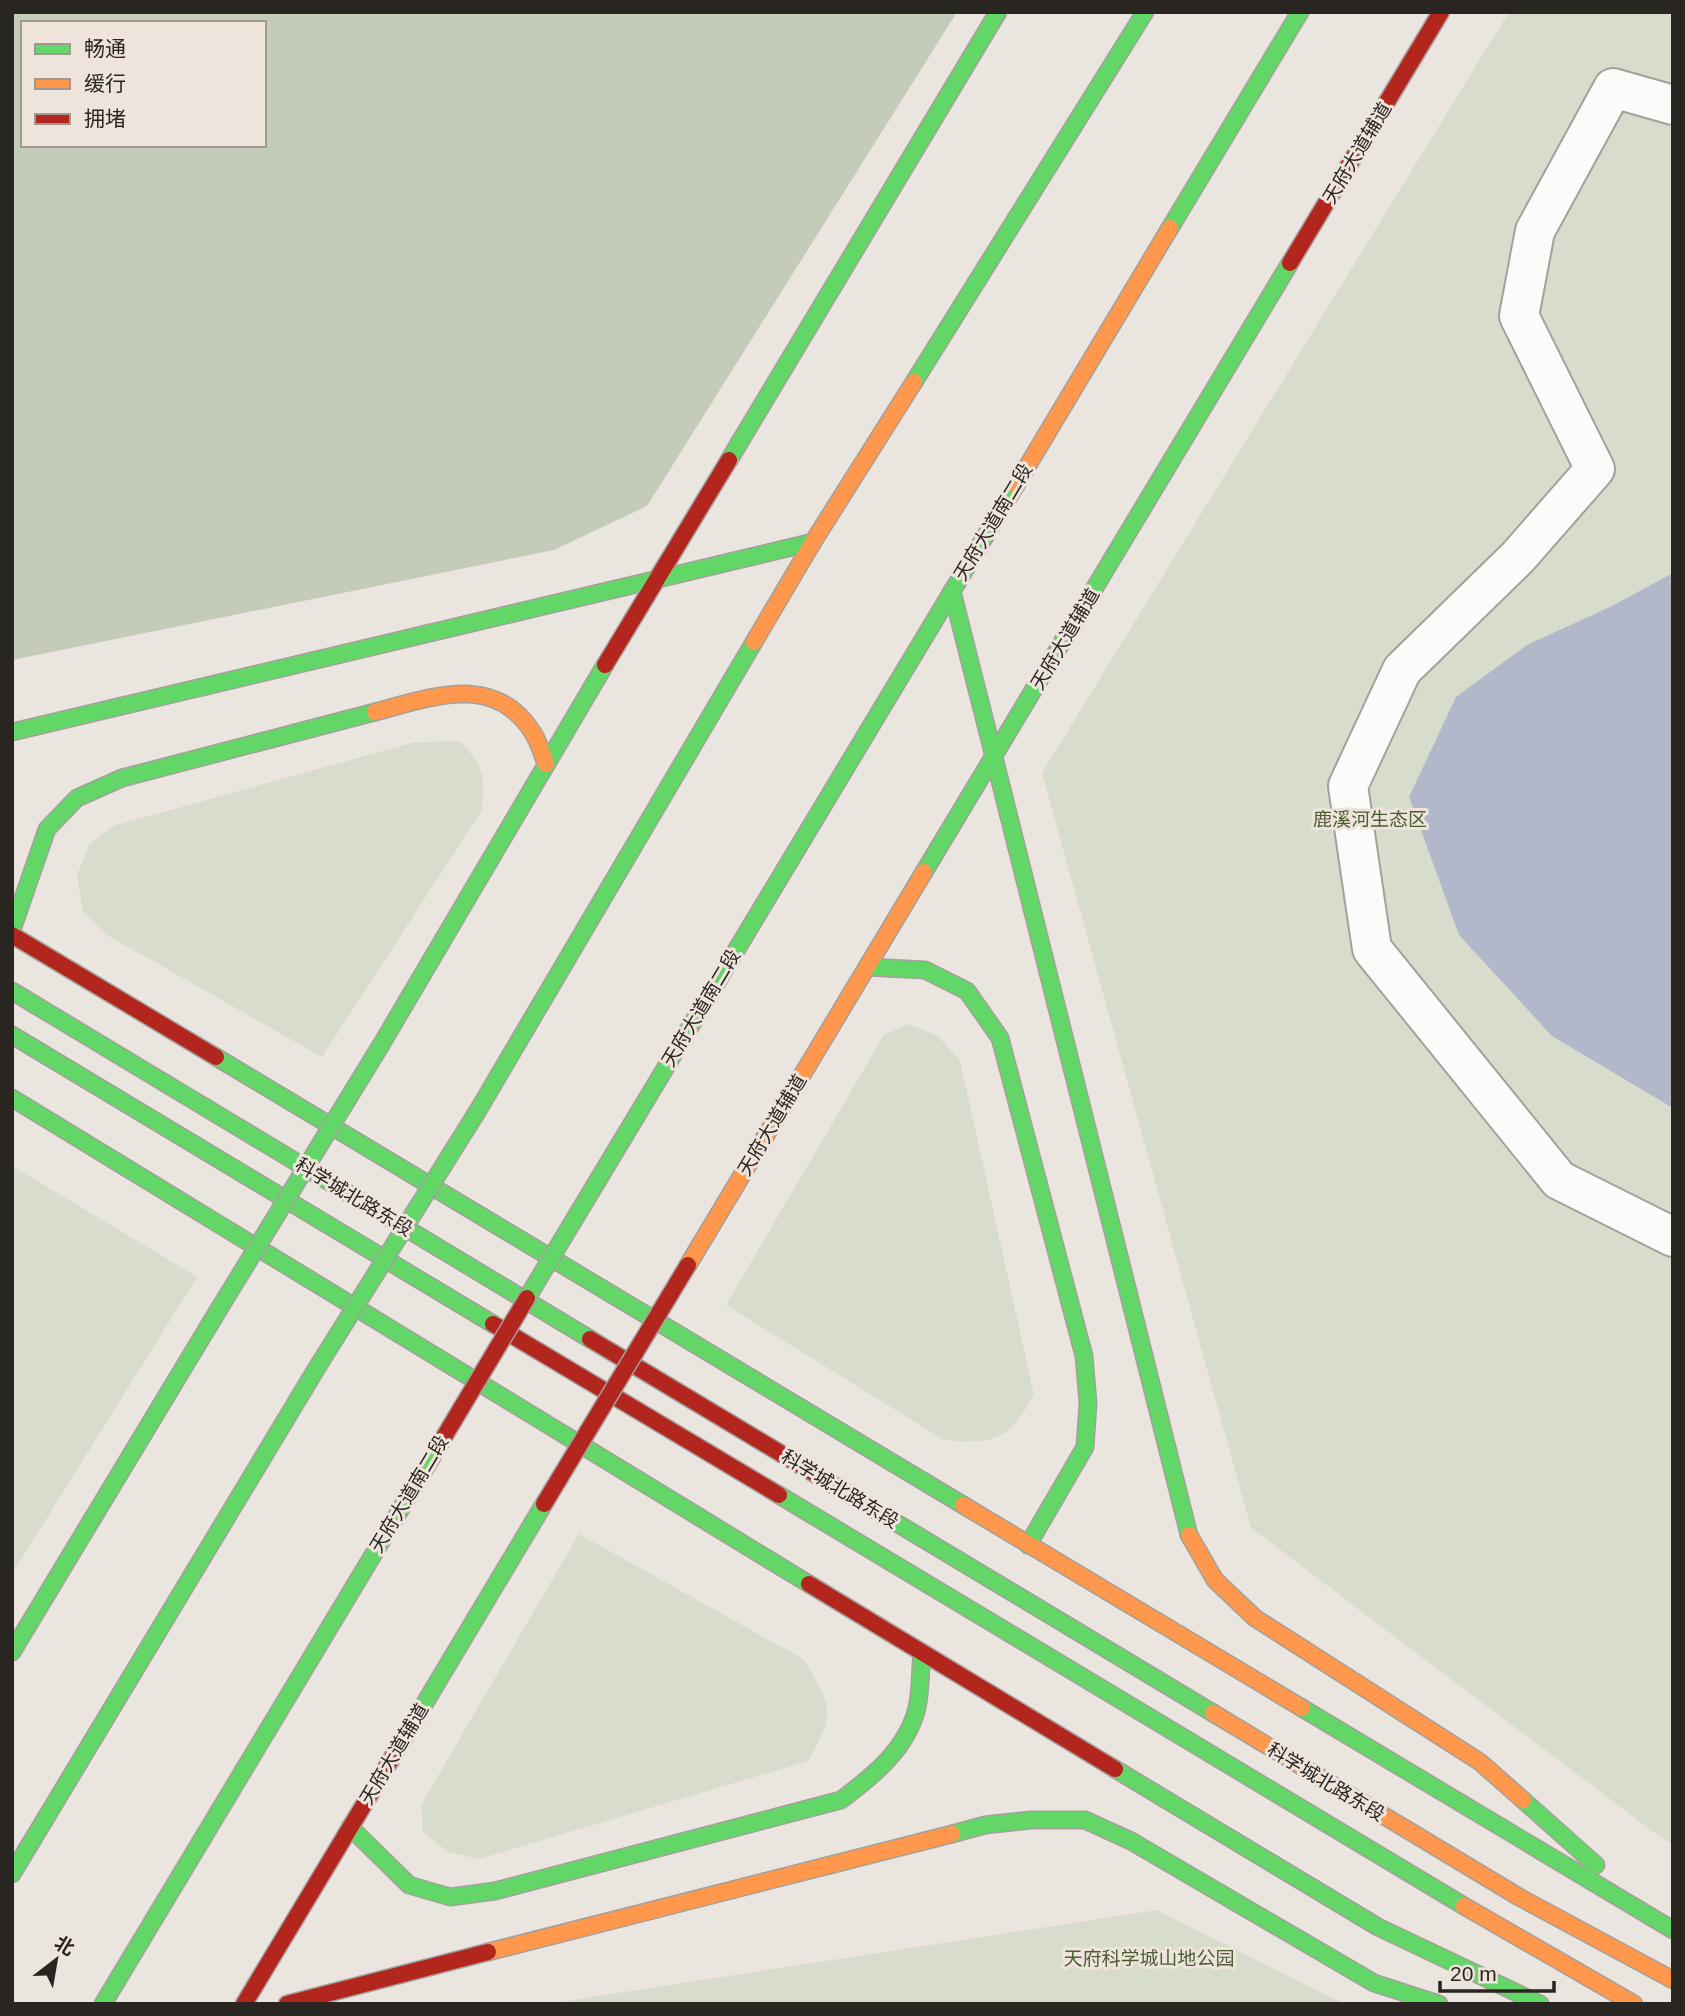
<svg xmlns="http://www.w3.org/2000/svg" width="1685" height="2016" font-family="Arial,'Noto Sans SC',sans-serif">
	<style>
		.green { fill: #d8dccc }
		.forest { fill: #c5cbb9; fill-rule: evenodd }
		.water { fill: #b0b8ca }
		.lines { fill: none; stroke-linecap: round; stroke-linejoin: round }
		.street-casing { stroke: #a4a09c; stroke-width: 42 }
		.fast-casing { stroke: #a4a09c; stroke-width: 19 }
		.slow-casing { stroke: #a4a09c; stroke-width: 19 }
		.jam-casing { stroke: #a4a09c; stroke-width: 19 }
		.street { stroke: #fcfbfa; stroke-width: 38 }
		.fast { stroke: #63d668; stroke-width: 16 }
		.slow { stroke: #ff974d; stroke-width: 16 }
		.jam { stroke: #b3261e; stroke-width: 16 }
		.fast-bridge-casing { stroke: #a4a09c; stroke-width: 19; stroke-linecap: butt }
		.jam-bridge-casing { stroke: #a4a09c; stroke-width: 19; stroke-linecap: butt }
		.fast-bridge { stroke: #63d668; stroke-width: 16 }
		.jam-bridge { stroke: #b3261e; stroke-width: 16 }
		.labels { text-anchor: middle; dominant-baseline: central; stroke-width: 6; stroke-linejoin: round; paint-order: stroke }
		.street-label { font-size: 19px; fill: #292622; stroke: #efe4dc }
		.park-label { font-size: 19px; fill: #495f32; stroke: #efe4dc }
	</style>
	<rect width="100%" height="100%" fill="#ebe5e0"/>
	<!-- green -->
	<g class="green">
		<path d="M1509,12h164v1832l-13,-7 -409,-309 -209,-755z"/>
		<path d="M459,741c25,24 26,34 23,69l-160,247 -215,-122 -24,-23 -6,-37 12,-30 24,-19 302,-84z"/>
		<path d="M909,1024l29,12 22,25 74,334c-27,46 -38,49 -90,45l-218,-135 158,-270z"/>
		<path d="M12,1166l185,111 -185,297z"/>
		<path d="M579,1534l224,125c29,46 33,54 5,102l-329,98 -31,-7 -25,-20 -2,-27z"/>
		<path d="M1157,1910l188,94h-799z"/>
	</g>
	<!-- forest -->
	<path class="forest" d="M12,12h945l-310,494 -93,44 -542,110zM23,23h241v122h-241z"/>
	<!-- water -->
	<path class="water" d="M1673,573v535l-121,-72 -93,-101 -50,-138 47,-100 71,-52 85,-39z"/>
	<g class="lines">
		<!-- street casing -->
		<g class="street-casing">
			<path id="street" d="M1673,105l-60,-17 -78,143 -16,85 76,153 -77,88 -116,113 -54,116 24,163 187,231 114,57"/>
		</g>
		<!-- fast casing -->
		<g class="fast-casing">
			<g id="fast">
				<path d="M1170,228l130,-216"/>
				<path d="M914,382l231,-370"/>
				<path d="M729,460l269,-448"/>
				<path d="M658,579l155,-37"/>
				<path d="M952,591l42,166"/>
				<path d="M12,732l646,-153"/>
				<path d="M994,757l195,778"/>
				<path d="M924,872l366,-609"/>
				<path d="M12,930l35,-101 30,-31 45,-20 253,-66"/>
				<path d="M867,967l58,3 42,21 33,47 84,318 4,47 -3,44 -57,98"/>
				<path d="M12,991l578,348"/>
				<path d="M12,1035l481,289"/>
				<path d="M381,1045l224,-380"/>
				<path d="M216,1057l747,448"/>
				<path d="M12,1098l797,486"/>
				<path d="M477,1112l277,-470"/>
				<path d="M586,1200l430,-715"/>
				<path d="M815,1474l398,239"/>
				<path d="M779,1495l685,411"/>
				<path d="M12,1652l207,-343"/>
				<path d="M1302,1708l371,222"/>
				<path d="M395,1753l149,-249"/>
				<path d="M1115,1769l263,158 162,77"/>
				<path d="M1523,1800l73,65"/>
				<path d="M350,1827l59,58 41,12 45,-6 346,-91c32,-24 66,-51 76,-92 4,-18 3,-37 5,-55"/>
				<path d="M952,1834l33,-9 46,-5h54l46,21 243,142 65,21"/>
				<path d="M12,1874l306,-508"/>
				<path d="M103,2004l338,-562"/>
			</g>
		</g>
		<!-- slow casing -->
		<g class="slow-casing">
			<g id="slow">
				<path d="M1016,485l154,-257"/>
				<path d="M754,642l59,-100 101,-160"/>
				<path d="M375,712c57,-15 120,-40 158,21 6,9 9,21 13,31"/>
				<path d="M688,1265l236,-393"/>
				<path d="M963,1505l339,203"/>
				<path d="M1189,1535l26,45 40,38 225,144 43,38"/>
				<path d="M1213,1713l306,184 154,83"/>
				<path d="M1464,1906l170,98"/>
				<path d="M488,1952l464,-118"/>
			</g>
		</g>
		<!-- jam casing -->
		<g class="jam-casing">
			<g id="jam">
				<path d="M1290,263l151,-251"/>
				<path d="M605,665l124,-205"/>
				<path d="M12,935l204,122"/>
				<path d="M493,1324l286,171"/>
				<path d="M590,1339l225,135"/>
				<path d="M809,1584l306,185"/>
				<path d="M244,2004l151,-251"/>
				<path d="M287,2004l201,-52"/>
			</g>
		</g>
		<!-- street -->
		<use href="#street" class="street"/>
		<!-- fast -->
		<use href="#fast" class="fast"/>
		<!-- slow -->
		<use href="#slow" class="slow"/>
		<!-- jam -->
		<use href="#jam" class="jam"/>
		<!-- fast-bridge casing -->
		<g class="fast-bridge-casing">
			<g id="fast-bridge">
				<path d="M527,1298l59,-98"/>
				<path d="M219,1309l162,-264"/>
				<path d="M318,1366l159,-254"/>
			</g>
		</g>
		<!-- jam-bridge casing -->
		<g class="jam-bridge-casing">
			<g id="jam-bridge">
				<path d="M441,1442l86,-144"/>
				<path d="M544,1504l144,-239"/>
			</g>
		</g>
		<!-- fast-bridge -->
		<use href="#fast-bridge" class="fast-bridge"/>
		<!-- jam-bridge -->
		<use href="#jam-bridge" class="jam-bridge"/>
	</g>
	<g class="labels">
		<!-- street labels -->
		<g class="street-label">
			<text transform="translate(1357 153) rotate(-59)">天府大道辅道</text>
			<text transform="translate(993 522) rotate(-59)">天府大道南二段</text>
			<text transform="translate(1065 639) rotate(-59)">天府大道辅道</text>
			<text transform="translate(701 1008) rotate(-59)">天府大道南二段</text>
			<text transform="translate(772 1125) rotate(-59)">天府大道辅道</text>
			<text transform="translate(354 1197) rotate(31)">科学城北路东段</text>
			<text transform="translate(840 1489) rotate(31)">科学城北路东段</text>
			<text transform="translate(409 1494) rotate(-59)">天府大道南二段</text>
			<text transform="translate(394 1754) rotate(-59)">天府大道辅道</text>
			<text transform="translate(1326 1782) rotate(31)">科学城北路东段</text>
		</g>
		<!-- park labels -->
		<g class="park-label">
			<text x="1370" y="819">鹿溪河生态区</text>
			<text x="1149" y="1958">天府科学城山地公园</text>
		</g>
	</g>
	<!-- border -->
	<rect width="1685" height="2016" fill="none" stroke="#292622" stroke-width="28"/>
	<!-- legend -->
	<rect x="21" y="21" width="245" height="126" fill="#efe4dc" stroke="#a09892" stroke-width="2"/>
	<rect x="35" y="44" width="35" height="10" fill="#63d668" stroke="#a09892" stroke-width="2"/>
	<text x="84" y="56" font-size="21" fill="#292622">畅通</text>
	<rect x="35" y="79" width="35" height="10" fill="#ff974d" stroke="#a09892" stroke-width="2"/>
	<text x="84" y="91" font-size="21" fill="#292622">缓行</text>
	<rect x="35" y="114" width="35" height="10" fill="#b3261e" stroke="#a09892" stroke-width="2"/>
	<text x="84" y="126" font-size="21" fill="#292622">拥堵</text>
	<!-- north arrow -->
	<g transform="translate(56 1960) rotate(31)" stroke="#efe4dc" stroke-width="5" paint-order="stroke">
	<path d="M0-5L12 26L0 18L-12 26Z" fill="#292622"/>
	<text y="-10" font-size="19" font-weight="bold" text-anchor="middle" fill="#292622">北</text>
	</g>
	<!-- scale -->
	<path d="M1440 1981v10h114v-10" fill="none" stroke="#292622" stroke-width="3.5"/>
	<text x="1450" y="1981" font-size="21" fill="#292622" stroke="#efe4dc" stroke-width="5" paint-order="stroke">20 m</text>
</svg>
